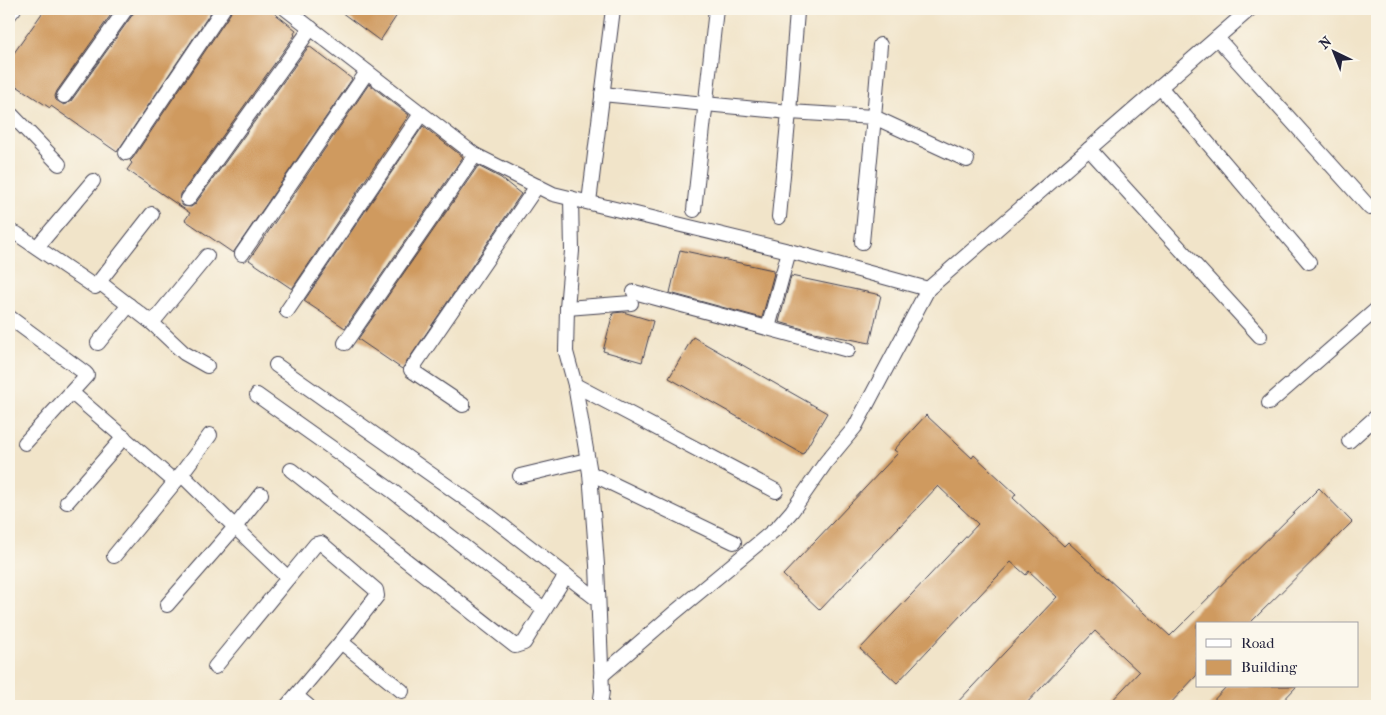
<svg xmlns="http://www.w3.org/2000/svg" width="1386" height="715" font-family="'IM FELL French Canon',serif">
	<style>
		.building { fill: #cf9a5e }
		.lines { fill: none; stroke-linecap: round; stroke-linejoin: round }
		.minor-casing { stroke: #413f50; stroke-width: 16 }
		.minor { stroke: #fff; stroke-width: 14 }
	</style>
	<rect width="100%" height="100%" fill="#fbf7ec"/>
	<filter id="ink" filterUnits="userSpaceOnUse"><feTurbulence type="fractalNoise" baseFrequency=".02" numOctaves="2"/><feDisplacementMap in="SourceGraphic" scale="10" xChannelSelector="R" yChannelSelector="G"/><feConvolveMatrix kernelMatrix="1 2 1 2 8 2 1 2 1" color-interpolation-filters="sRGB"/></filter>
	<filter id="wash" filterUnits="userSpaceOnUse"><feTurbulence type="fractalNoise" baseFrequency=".0096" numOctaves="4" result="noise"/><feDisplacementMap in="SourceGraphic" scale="20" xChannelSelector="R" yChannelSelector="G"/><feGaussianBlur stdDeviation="1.12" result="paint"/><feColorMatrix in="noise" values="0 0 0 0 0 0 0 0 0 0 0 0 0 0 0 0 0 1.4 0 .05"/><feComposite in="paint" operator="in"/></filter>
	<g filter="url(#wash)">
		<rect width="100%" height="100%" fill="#f1e4c9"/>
		<g id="blocks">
			<!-- building -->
			<g class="building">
				<path d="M45,9h70l-58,82 -2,5 1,4 8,5 7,-4 62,-87 2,-5h78l-96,143 -66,-46 -1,2 -41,-27v-21z"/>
				<path d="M232,9h37l27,21 -2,4 1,1 -114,159 -1,8 3,4 8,1 4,-3 114,-158 43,33 -119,174 -48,-33 5,-7 -63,-43 5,-7 -2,-2 3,-3 97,-144z"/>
				<path d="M337,9h64l-21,32z"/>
				<path d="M369,84l40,31 -117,174 -43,-29z"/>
				<path d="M423,126l40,31 -118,171 -41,-27z"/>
				<path d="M478,166l23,12 20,16 -119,175 -44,-30z"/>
				<path d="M680,250l93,20v3h1l-12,45 -92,-25z"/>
				<path d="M791,276l90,19 -11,48 -56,-11 -35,-10z"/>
				<path d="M623,312l30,9 -11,41 -39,-11 10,-38z"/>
				<path d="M693,337l134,76 -24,41 -134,-76z"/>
				<path d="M926,415l46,43 2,-3 42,39 -3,4 51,48 4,-4 102,94 149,-148 33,34 -103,102h-52v51l-29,31h-61l32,-34 -44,-41 -71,75h-70l103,-109 -28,-26 -3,4 -15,-13 -114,121 -37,-34 118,-125 -40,-38 -118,124 -37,-35 115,-122 -4,-3z"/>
				<path d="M1227,686h70l-19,20h-70z"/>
			</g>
		</g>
	</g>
	<g filter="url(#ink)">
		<use href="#blocks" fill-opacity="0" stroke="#413f50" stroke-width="1"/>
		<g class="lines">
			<!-- minor casing -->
			<g class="minor-casing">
				<g id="minor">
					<path d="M286,9l189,146 78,39 236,57 139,38"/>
					<path d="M797,12l-8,100 85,5 -12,125"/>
					<path d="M9,15l5,-6"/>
					<path d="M1217,38l153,170"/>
					<path d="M880,45l-6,72 93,43"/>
					<path d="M1160,87l149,175"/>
					<path d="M602,94l187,18 -10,105"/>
					<path d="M64,96l62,-87"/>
					<path d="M9,112l50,52"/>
					<path d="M1089,149l171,187"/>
					<path d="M126,153l97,-144"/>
					<path d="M571,198l1,53 -5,57 -1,44 9,33 15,88 7,92 5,126 -2,15"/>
					<path d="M188,199l123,-171"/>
					<path d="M589,202l24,-193"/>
					<path d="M694,210l22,-201"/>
					<path d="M9,237l5,-4 3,1 78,53 57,-73"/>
					<path d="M37,247l56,-66"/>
					<path d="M242,254l125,-182"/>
					<path d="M99,282l53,41 55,-67"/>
					<path d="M634,292l214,58"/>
					<path d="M567,308l64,-5"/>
					<path d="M287,311l134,-197"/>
					<path d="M9,317l76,56 2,2 -62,68"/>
					<path d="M152,323l32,30 23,13"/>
					<path d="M768,328l21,-77"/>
					<path d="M98,343l31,-38"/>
					<path d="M345,343l130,-188"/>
					<path d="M276,365l214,151 108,84"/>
					<path d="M575,385l201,106"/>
					<path d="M72,393l103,89 -61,74"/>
					<path d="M257,395l134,95 153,119"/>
					<path d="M1269,403l108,-94"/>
					<path d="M463,405l-52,-35 126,-184"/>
					<path d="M1349,441l28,-25"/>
					<path d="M291,470l224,176 9,-3 42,-68"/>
					<path d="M590,473l144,69"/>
					<path d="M181,474l54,53 26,-33"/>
					<path d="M520,476l67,-16"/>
					<path d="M176,481l34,-46"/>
					<path d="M67,502l57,-65"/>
					<path d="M167,605l68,-78 53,51"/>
					<path d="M341,642l61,49"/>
					<path d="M215,667l101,-123 5,-1 55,47 1,6 -36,46 -54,64"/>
					<path d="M601,676l73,-63 104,-86 14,-16 34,-49 29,-35 73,-138 322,-280"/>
					<path d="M296,696l12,10"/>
				</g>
			</g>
			<!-- minor -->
			<use href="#minor" class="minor"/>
		</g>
	</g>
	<!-- margin -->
	<rect width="1386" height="715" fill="none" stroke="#fbf7ec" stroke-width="30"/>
	<!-- legend -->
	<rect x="1196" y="622" width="162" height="65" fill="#fbf7ec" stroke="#a4a2a5"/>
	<rect x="1206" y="639" width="25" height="8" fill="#ffffff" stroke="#a4a2a5"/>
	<text x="1241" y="648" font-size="15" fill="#22223b">Road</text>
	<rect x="1206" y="660" width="25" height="15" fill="#cf9a5e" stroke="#a4a2a5"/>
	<text x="1241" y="672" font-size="15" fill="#22223b">Building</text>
	<!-- north arrow -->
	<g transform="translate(1334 52) rotate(317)" stroke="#fbf7ec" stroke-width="4" paint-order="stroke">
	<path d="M0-4L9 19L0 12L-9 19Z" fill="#22223b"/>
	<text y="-8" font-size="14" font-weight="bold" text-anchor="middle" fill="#22223b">N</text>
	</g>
</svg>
